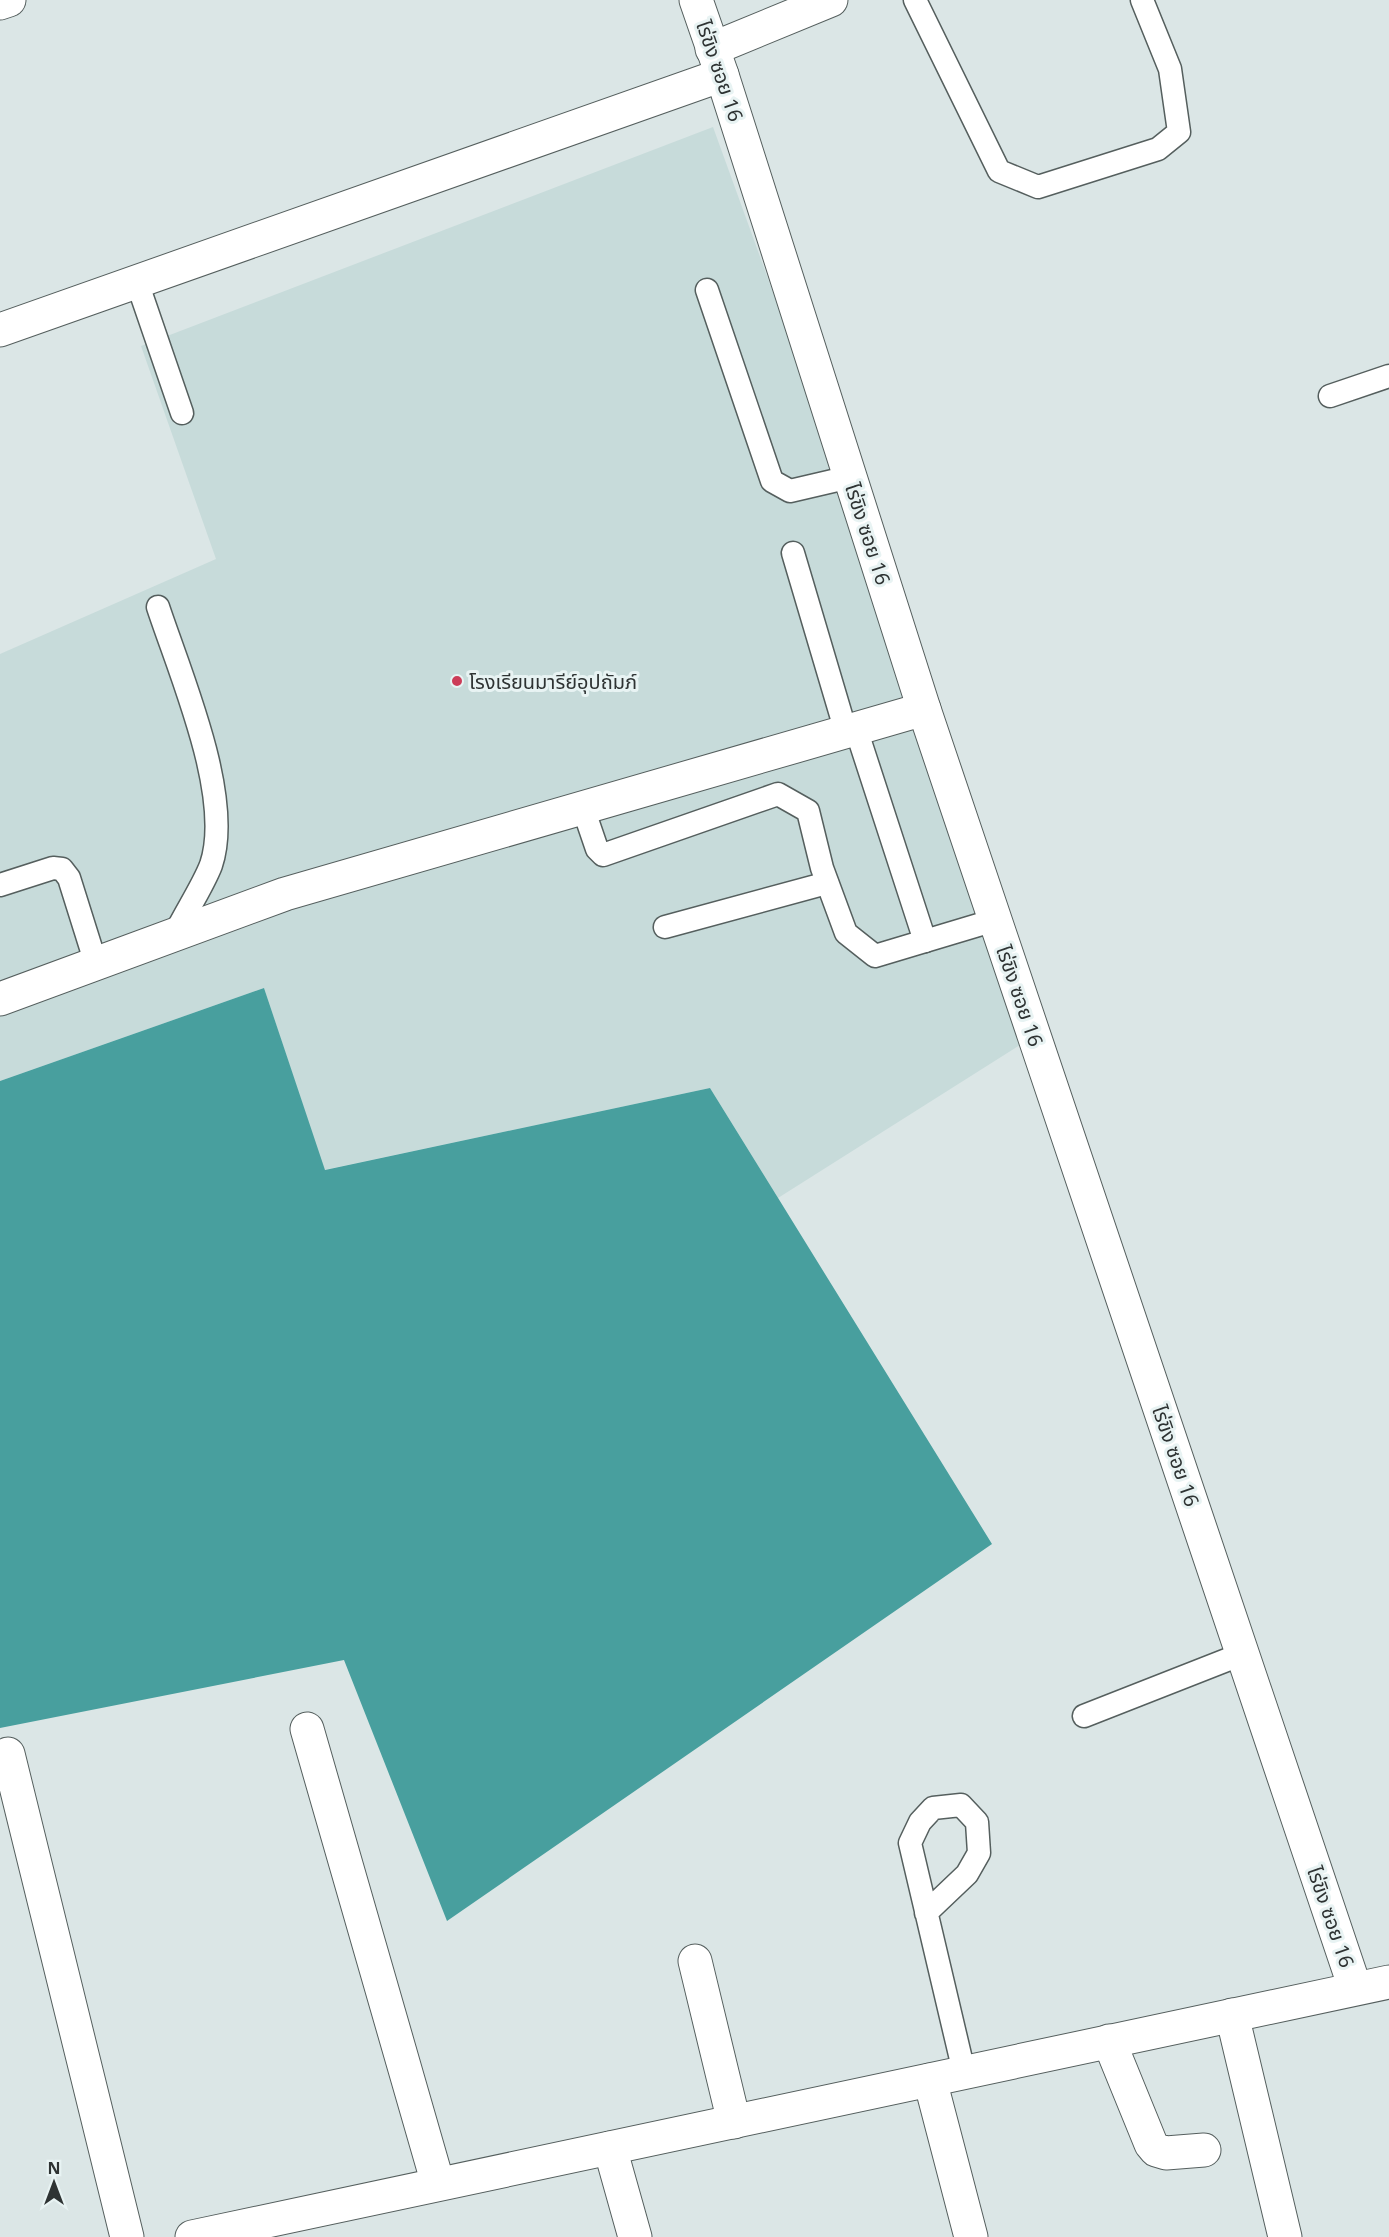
<svg xmlns="http://www.w3.org/2000/svg" width="1389" height="2237" font-family="'Noto Sans','Noto Sans Thai',sans-serif">
	<style>
		.built { fill: #c7dbda }
		.water { fill: #489f9e }
		.lines { fill: none; stroke-linecap: round; stroke-linejoin: round }
		.service-casing { stroke: #555f5e; stroke-width: 25 }
		.minor-casing { stroke: #555f5e; stroke-width: 35 }
		.service { stroke: #fff; stroke-width: 22 }
		.minor { stroke: #fff; stroke-width: 33 }
		.poi-dot { fill: #cc3c58; stroke: #e8f3f3; stroke-width: 2 }
		.labels { text-anchor: middle; dominant-baseline: central; stroke-width: 6; stroke-linejoin: round; paint-order: stroke }
		.street-label { font-size: 20px; fill: #2e3333; stroke: #e8f3f3 }
		.poi-label { font-size: 20px; fill: #2e3333; stroke: #e8f3f3; text-anchor: start }
	</style>
	<rect width="100%" height="100%" fill="#dbe6e6"/>
	<!-- built -->
	<path class="built" d="M713,127l211,582 99,334 -245,155 -68,-110 -386,82 -60,-182 -264,93v-427l216,-95 -75,-213z"/>
	<!-- water -->
	<path class="water" d="M264,988l61,182 385,-82 282,456 -545,377 -103,-261 -344,68v-647z"/>
	<g class="lines">
		<!-- service casing -->
		<g class="service-casing">
			<g id="service">
				<path d="M915,0l84,171 39,16 120,-38 21,-17 -9,-63 -28,-69"/>
				<path d="M137,282l45,131"/>
				<path d="M707,290l65,191 18,10 60,-14"/>
				<path d="M1330,396l59,-20"/>
				<path d="M793,553l53,179"/>
				<path d="M158,607c22,67 76,190 53,258 -8,21 -26,48 -36,69"/>
				<path d="M856,729l69,212"/>
				<path d="M583,808l14,41 6,6 175,-61 30,17 14,57 24,65 29,23 120,-36"/>
				<path d="M0,885l53,-17 9,1 7,9 27,86"/>
				<path d="M665,927l162,-44"/>
				<path d="M1084,1716l158,-62"/>
				<path d="M926,1913l41,-39 12,-21 -2,-31 -16,-17 -28,3 -13,14 -10,21 54,229"/>
			</g>
		</g>
		<!-- minor casing -->
		<g class="minor-casing">
			<g id="minor">
				<path d="M696,0l26,75 202,634 431,1279"/>
				<path d="M0,3l9,-3"/>
				<path d="M712,49l119,-49"/>
				<path d="M0,330l722,-255"/>
				<path d="M0,999l285,-105 639,-185"/>
				<path d="M307,1729l131,455"/>
				<path d="M8,1754l119,483"/>
				<path d="M695,1961l39,161"/>
				<path d="M1232,2015l53,222"/>
				<path d="M1109,2041l42,103 5,6 10,3 38,-3"/>
				<path d="M930,2080l41,157"/>
				<path d="M610,2148l25,89"/>
				<path d="M192,2237l1197,-255"/>
			</g>
		</g>
		<!-- service -->
		<use href="#service" class="service"/>
		<!-- minor -->
		<use href="#minor" class="minor"/>
	</g>
	<!-- markers -->
	<circle class="poi-dot" cx="457" cy="681" r="6"/>
	<g class="labels">
		<!-- street labels -->
		<g class="street-label">
			<text transform="translate(720 71) rotate(71)">ไร่ขิง ซอย 16</text>
			<text transform="translate(868 534) rotate(72)">ไร่ขิง ซอย 16</text>
			<text transform="translate(1020 996) rotate(71)">ไร่ขิง ซอย 16</text>
			<text transform="translate(1176 1456) rotate(71)">ไร่ขิง ซอย 16</text>
			<text transform="translate(1331 1917) rotate(71)">ไร่ขิง ซอย 16</text>
		</g>
		<!-- poi labels -->
		<g class="poi-label">
			<text x="469" y="681">โรงเรียนมารีย์อุปถัมภ์</text>
		</g>
	</g>
	<!-- north arrow -->
	<g transform="translate(54 2183)" stroke="#e8f3f3" stroke-width="4.5" paint-order="stroke">
	<path d="M0-4.5L10 22L0 15L-10 22Z" fill="#2e3333"/>
	<text y="-9" font-size="16" font-weight="bold" text-anchor="middle" fill="#2e3333">N</text>
	</g>
</svg>
